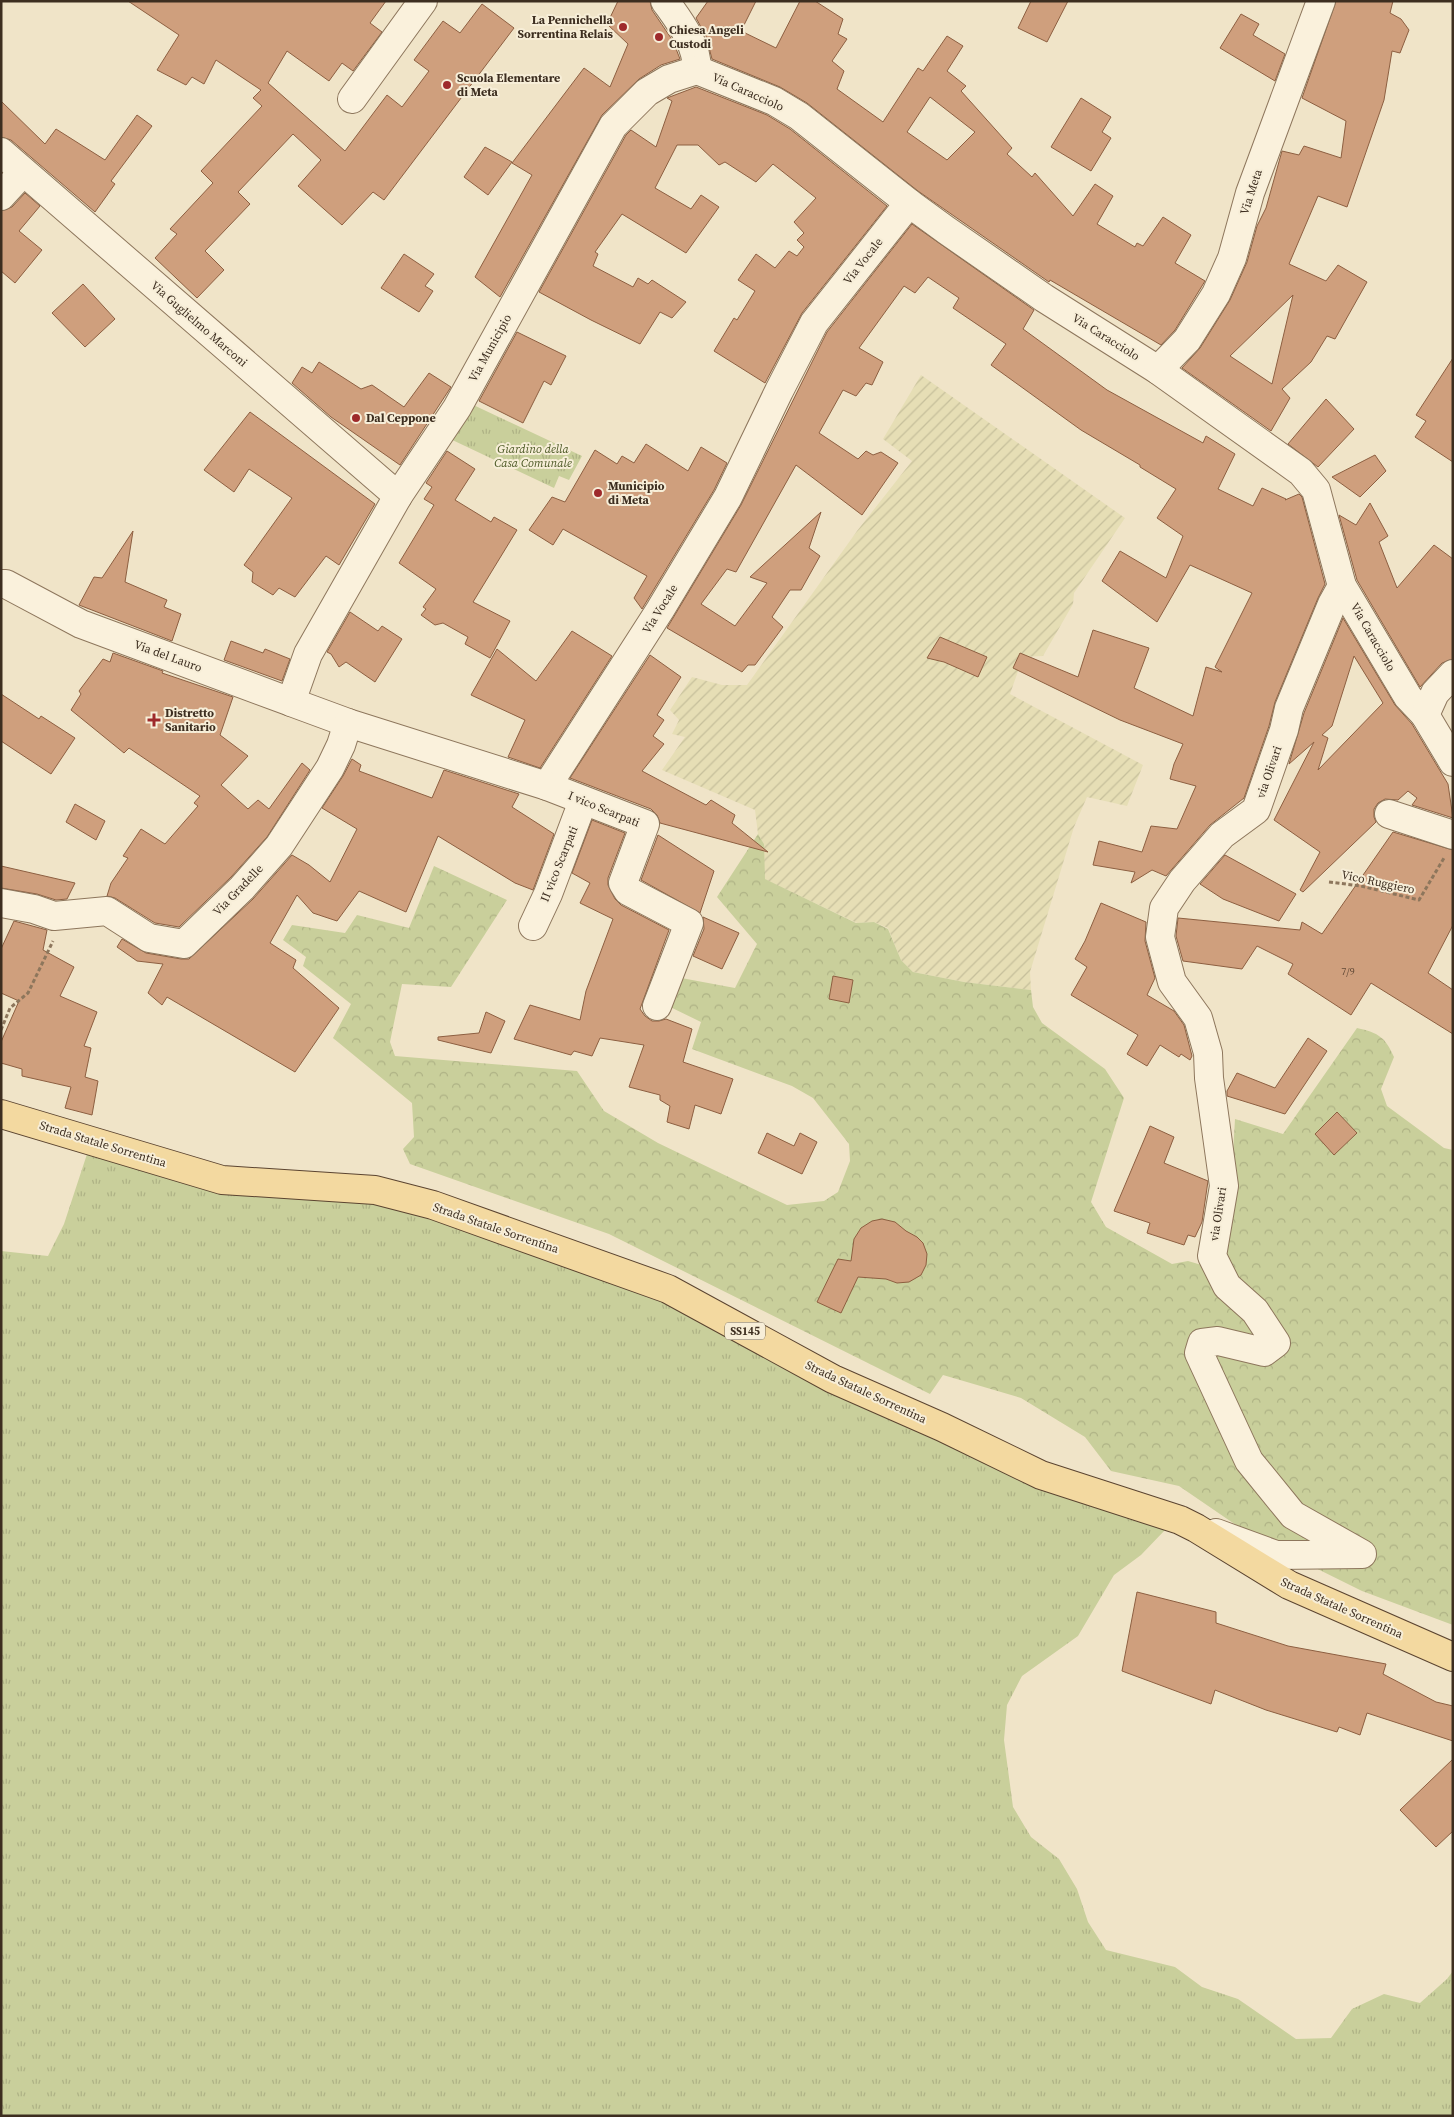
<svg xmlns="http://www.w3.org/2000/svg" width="1454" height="2117" font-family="'Source Serif 4',serif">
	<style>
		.farmland { fill: url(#farmland-furrows) }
		.grass { fill: url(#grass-tufts) }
		.forest { fill: url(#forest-crowns) }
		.building { fill: #cf9f7d; stroke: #8d5f41; fill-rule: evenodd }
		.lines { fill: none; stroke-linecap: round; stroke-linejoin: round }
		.minor-casing { stroke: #8d765c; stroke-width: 30 }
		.major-casing { stroke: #5b4430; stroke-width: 30 }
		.path { stroke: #8d765c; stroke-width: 3; stroke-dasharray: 4 2.5; stroke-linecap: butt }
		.minor { stroke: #faf1dc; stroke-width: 28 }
		.major { stroke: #f3d9a0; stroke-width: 28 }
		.poi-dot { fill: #9e2a2b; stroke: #f7eed8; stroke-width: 2 }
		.labels { text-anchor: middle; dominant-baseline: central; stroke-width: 4; stroke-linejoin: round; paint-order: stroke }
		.number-label { font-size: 10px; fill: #624a37 }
		.shield { fill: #f7eed8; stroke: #756857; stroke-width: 1 }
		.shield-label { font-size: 11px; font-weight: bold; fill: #3d2e20 }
		.poi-label { font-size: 12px; font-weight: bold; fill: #3d2e20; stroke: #f7eed8; text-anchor: start }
		.street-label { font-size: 12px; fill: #3d2e20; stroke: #f7eed8 }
		.park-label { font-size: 12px; font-style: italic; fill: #4d5a26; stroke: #f7eed8 }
	</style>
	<defs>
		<pattern id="farmland-furrows" width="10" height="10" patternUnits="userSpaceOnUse" patternTransform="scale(1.25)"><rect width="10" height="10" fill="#e6deb5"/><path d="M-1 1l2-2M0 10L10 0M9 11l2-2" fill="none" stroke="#c6bf9b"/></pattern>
		<pattern id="grass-tufts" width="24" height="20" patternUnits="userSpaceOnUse" patternTransform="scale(1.25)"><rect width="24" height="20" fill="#c9cf9b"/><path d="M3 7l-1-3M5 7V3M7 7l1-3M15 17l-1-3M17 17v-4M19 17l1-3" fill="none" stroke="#aeb285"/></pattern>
		<pattern id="forest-crowns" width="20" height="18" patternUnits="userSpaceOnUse" patternTransform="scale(1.25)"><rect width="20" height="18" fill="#c9cf9b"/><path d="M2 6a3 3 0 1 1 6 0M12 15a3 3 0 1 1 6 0" fill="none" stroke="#aeb285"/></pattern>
	</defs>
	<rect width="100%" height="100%" fill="#f0e4c8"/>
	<!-- farmland -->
	<path class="farmland" d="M921,375l204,143 -51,75 -1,11 -30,52 -20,1 -13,37 133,71 -16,41 -40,-9 -13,30 -44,145 1,18 -67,-8 -51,-10 -12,-12 -13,-32 -14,-6 -17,1 -93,-44v-35l-6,-10 -3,-24 -93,-40 23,-33 -13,-3 7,-14 -9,-10 22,-33 30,8h25l110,-154 55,-70 -29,-22z"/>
	<!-- grass -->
	<g class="grass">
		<path d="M467,402l115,54 -13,24 -10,-4 -5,12 -108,-51z"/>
		<path d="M88,1151l299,50 284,100 236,121 172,80 59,18 27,10 -24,25 -27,20 -36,61 -56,40 -15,29 -3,35 9,67 18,30 28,22 18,30 11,33 18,28 69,17 27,20 36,12 58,40 35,-1 21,-29 32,-15 36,9 27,-24 6,-8v145h-1452v-865l47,5 16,-32z"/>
	</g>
	<!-- forest -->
	<path class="forest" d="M758,834l6,10 1,35 91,44 18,-1 14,7 13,31 12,12 51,10 67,8 2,17 9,16 63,46 19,29 -33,104 15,25 66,37 16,-3 17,5 28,-112 2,-35 48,15 74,-106c22,5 28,9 37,29l-13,32 6,17 57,42 9,2v475l-91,-34 -107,-53 -76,-52 -68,-15 -26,-34 -64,-39 -78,-23 -13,19 -321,-160 -199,-70 -7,-15 11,-12 -2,-34 -79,-65 18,-34 -48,-38 3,-9 -23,-17 9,-15 53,8 12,-18 52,13 25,-62 73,34 -56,87 -49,-3 -12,58 5,14 182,15 27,40 54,32 129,62 37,-4 14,-9 12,-31 -1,-17 -36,-46 -21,-12 -100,-37 9,-27 -37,-18 12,-27 59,11 22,-44 -40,-47z"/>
	<!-- building -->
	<g class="building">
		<path d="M128,1h258l-16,22 12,9 -29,39 -11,-8 -13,18 -42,-30 -19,32 77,68 42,-56 15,12 27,-36 -15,-11 29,-39 17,12 22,-29 32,24 -130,172 -11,-8 -31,33 -44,-39 23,-26 -28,-26 -55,58 12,12 -45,47 19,19 -27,28 -42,-40 22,-24 -7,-5 43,-46 -12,-12 61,-65 -9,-8 8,-8 -45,-30 -12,24 -12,-7 -6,8 -29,-15 22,-35z"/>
		<path d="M618,1h32l2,9 21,31 7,18 -19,6 -22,14 -37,36 -102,182 -25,-20 57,-102 -20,-12 72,-95 26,19 18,-43 -21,-20z"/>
		<path d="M708,1h48l-15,30 35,17 24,-47h15l28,18 -5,15 9,5 -15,22 12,10 -7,18 46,33 35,-54 5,3 24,-35 16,10 -16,25 19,15 -5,5 51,57 -5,6 25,23 3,-4 38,43 22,-32 18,12 -16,28 38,23 2,-4 6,3 20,-29 28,18 -16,28 30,18 -30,49 -14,15 -111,-65 -1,2 -131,-91 -111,-88 -27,-16 -68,-28 -6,-23 -10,-18zM930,97l45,35 -28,28 -40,-28z"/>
		<path d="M1031,1h37l-21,41 -29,-14z"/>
		<path d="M1336,1h57l-3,12 11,6 8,11 -9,23 -8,-2 -8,49 -37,107 -29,-11 -29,68 37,17 12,-16 29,17 -32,57 -8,-3 -16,26 -29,27 8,9 -19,33 -89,-63 18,-20 30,-48 17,-38 10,-36 9,-18 16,-57 17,4 5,-9 37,12 5,-37 -44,-23zM1293,295l-21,89 -42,-28z"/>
		<path d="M1241,14l18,10 -6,11 32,19 -10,27 -55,-33z"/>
		<path d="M696,87l71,28 23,14 97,77 -85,107 -37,70 -51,-32 20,-33 3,2 18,-29 -17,-11 18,-26 19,14 14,-17 8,5 7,-9 -7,-7 7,-7 -10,-11 22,-24 -43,-34 -17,18 -31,-20 -6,3 -21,-20h-21l-22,43 36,21 10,-14 18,12 -33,46 -64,-39 -27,38 3,2 -5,12 40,21 5,-9 10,6 4,-4 34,22 -14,16 -12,-6 -20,32 -49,-24 -52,-28 87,-157 5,-5 25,17 16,-46 -5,-3z"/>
		<path d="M1081,98l30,19 -9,15 9,6 -20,33 -40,-24z"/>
		<path d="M1,101l44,43 11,-15 49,31 32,-45 15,11 -41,55 4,3 -20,28 -84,-72 -10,-3z"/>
		<path d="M485,147l27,15 -24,33 -24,-18z"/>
		<path d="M25,193l15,13 -21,25 23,19 -27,33 -14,-12v-60l11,-4z"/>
		<path d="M912,224l122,86 -11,19 84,61 96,53 3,-7 29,18 -17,35 35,17 9,-18 24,11 -1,1 14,-6 3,3 23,87 -7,14 -43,104 -6,24 -25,72 -34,27 -44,51 -14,-6 -21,13 4,-11 -42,-7 6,-24 43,11 9,-26 26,3 19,-43 -26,-7 4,-15 9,-20 -63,-24 -107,-52 7,-15 58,24 15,-47 56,18 -15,40 59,28 13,-49 16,5 -7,-5 37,-74 -62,-28 -33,57 -55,-41 18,-30 46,27 17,-42 -26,-18 19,-29 -36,-22v-2l-59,-35 -90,-65 15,-21 -53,-36 6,-10 -31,-21 -13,16 -11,-7 -45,62 24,14 -11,23 -6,-2 -10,13 -13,-6 -24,43 39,26 8,-8 7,4 8,-3 17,11 -36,52 -66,-50 -60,107 -9,-3 -26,35 34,22 32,-43 -17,-6 71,-65 -12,36 11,8 -19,34h-11l-18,27 11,10 -28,38h-7l-6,7 -75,-44 74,-123 86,-173z"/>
		<path d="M404,254l30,20 -9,12 8,5 -14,21 -38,-24z"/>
		<path d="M83,284l32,35 -30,28 -33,-34z"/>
		<path d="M517,332l49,24 -15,29 -7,-4 -21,42 -44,-22z"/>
		<path d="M1453,358v104l-38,-25 11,-16 -10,-6z"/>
		<path d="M319,362l42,27 11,-4 32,22 25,-34 22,14 -51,78 -69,-48 -39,-34 10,-16 10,6z"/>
		<path d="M1326,399l28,30 -36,38 -30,-23z"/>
		<path d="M250,412l125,92 -36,61 -13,-9 -31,41 -16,-9 -6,7 -21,-13 1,-10 -9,-7 48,-67 -43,-29 -15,23 -30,-22z"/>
		<path d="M646,444l42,27 13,-24 26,16 -13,27 -72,119 -8,-11 13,-22 -84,-47 -10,16 -24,-15 23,-33 13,5 30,-52 22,14 5,-8 12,7z"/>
		<path d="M447,451l28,18 -20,31 36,22 3,-5 23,13 -44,72 37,19 -20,37 -25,-14 3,-7 -25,-14 -8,2 -14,-10 5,-6 -3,-2 13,-18 -37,-26 35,-58 -10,-6 8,-12 -6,-4z"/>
		<path d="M1375,455l11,16 -26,26 -28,-20z"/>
		<path d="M1370,503l18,33 -9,6 18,46 37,-43 19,14v100l-11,4 -22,24 -63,-107 -18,-65 17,10z"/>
		<path d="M133,531l-8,51 42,18 -3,7 17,7 -9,27 -93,-36 15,-28 8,1z"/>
		<path d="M350,612l28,19 4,-5 20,13 -27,43 -29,-20 -7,5 -8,-13 -4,-2z"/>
		<path d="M1343,618l52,87 17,19 36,60 5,34 -41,-13 5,-7 -9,-7 -10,9 -13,-1 -7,4 -4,6v8l2,5 -73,70 -3,-2 20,-38 -46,-32 40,-78 -25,22 15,-51zM1354,656l29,47 -65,67 10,-32 -6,-3 10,-9z"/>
		<path d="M572,631l40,25 -72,112 -32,-11 17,-37 -54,-25 26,-46 39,32z"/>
		<path d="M940,637l47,20 -9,20 -34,-15 -17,-4z"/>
		<path d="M231,641l32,12 2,-4 25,10 -8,22 -58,-21z"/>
		<path d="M113,653l50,18 -1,2 71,24 -13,38 28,21 -27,29 27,24 10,-9 11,9 33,-46 8,7 -43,67 -36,40 -52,50 -24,-4 -40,-25 -8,-2 4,-13 17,-25 -5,-2 18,-27 24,15 33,-38 -4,-3 6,-7 -71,-48 -5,5 -53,-43 10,-16 -2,-3 24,-32 7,3z"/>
		<path d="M650,655l31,22 -24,38 7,5 -11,16 11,8 -22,27 64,34 5,-5 24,15 -3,8 36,29 -108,-29 -3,-8 -6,-6 -81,-31z"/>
		<path d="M1,694l38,25 2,-3 34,22 -24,36 -50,-33z"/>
		<path d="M352,759l9,6 -2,6 73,27 12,-28 75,24 -7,13 42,27 -21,56 -18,-7 -77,-47 -32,76 -47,-21 -22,30 -24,-8 -16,-18 -27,48 26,17 -3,8 46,40 -44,64 -128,-75 -5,8 -14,-12 15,-29 -26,-3 -20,-14 5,-8 24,14 35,6h8l64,-60 39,-44 17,10 21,17 27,-53 -35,-21 21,-32z"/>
		<path d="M75,804l30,17 -9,19 -30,-18z"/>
		<path d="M592,820l33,13 -17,45v7l7,14 6,6 48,25 -29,79 5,7 7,5h7l7,-2 26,10 -9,33 50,17 -12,35 -26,-9 -6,24 -22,-7 3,-16 -10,-6v-5l-31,-8 15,-42 -44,-7 -8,18 -18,-5 -3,4 -57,-16 16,-34 50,15 6,-29 27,-72 -33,-16 10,-20 -18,-10z"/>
		<path d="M1393,832l60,18v75l-25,48 25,17v44l-82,-51 -20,32 -63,-41 5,-10 -36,-18 -15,23 -59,-8 -7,-25 2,-18 122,12 2,-8 20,12z"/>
		<path d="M658,835l56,36 -14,42 -59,-33z"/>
		<path d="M1225,855l71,39 -17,27 -56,-22 -23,-15z"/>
		<path d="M1,866l74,17 -8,16 -11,1 -19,-6 -36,-6z"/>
		<path d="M1101,903l45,19 -1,19 10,37 -8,17 27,16 10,14 8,31 -2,4 -9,-6 -2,3 -19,-12 -13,21 -20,-12 11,-19 -67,-40 16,-28 -12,-8 10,-18z"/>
		<path d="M703,917l36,16 -17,36 -29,-13 11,-27z"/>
		<path d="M14,921l33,9 -4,20 31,17 -14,29 37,16 -13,34 7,2 -6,29 13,4 -6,34 -27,-7 6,-21 -49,-11v-7l-21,-6v-21l18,-41 -18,-8v-44z"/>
		<path d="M833,976l20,4 -4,23 -20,-4z"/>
		<path d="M486,1012l19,9 -14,32 -53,-13v-3l41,-4z"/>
		<path d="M1308,1038l19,13 -42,63 -58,-18v-5l10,-18 38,15z"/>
		<path d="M1337,1112l20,21 -23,22 -19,-21z"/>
		<path d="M1150,1126l24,11 -10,26 44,18 -6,41 -7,15 -7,-2 -4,10 -37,-12 3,-10 -36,-12z"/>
		<path d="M767,1133l27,13 6,-13 17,9 -15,32 -44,-21z"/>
		<path d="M882,1219l13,3 11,9 11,6 6,6 4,11 -1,11 -5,10 -12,7 -12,1 -11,-4 -28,-2 -17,36 -24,-11 21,-43 13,2 3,-22 7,-11 11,-7z"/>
		<path d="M1137,1592l79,20v11l72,23 98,18 -3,10 53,28 17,4v35l-86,-28 -7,22 -21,-8 -2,5 -71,-22 -51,-20 -4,14 -89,-33z"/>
		<path d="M1453,1759v72l-17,16 -36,-37z"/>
	</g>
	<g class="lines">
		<!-- minor casing -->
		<g class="minor-casing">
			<g id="minor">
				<path d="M665,1c15,21 32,42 32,69"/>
				<path d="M697,70l77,31 25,15 110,87 37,27 98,68 114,72 143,102 15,18 26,96 66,111 17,18 28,47"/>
				<path d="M352,99l71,-98"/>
				<path d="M1,152l397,344"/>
				<path d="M1,196l22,-24"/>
				<path d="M1158,370l29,-30 29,-46 16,-36 18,-65 71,-192"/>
				<path d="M1,584h5l75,40 210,78 17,-48 90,-158 59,-88 156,-282 34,-34 22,-13 28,-9"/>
				<path d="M291,702l57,21 199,63 113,-176 68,-113 51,-106 35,-68 95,-120"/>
				<path d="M1425,715l10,-22 18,-19"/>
				<path d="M547,786l98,38 -22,59 5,8 61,32 -32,83"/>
				<path d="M1389,814l64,21"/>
				<path d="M1,903l33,6 20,7 53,-5 42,27 35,6 58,-56 37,-42 51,-78 11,-23 7,-22"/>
				<path d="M533,926l15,-32 35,-93"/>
				<path d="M1216,1533l60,22 86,-1 -69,-39 -44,-54 -50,-108 3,-10 16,-2 46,11 12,-9 -21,-32 -28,-25 -15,-30 12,-70 -15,-108 -1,-25 -10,-35 -26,-36 -12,-45 4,-29 18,-27 40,-46 34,-25 28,-80 5,-22 43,-104 10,-18"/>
			</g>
		</g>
		<!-- major casing -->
		<g class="major-casing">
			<path id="major" d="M1,1114l221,66 153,10 58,15 235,84 165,90 109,48 99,48 139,45 16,8 93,57 164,72"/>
		</g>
		<!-- path -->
		<g class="path">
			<path d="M1329,882l32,4 58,14 25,-42"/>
			<path d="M1,1030l9,-22 18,-15 25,-52"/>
		</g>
		<!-- minor -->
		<use href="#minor" class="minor"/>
		<!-- major -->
		<use href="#major" class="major"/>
	</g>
	<!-- markers -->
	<g class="poi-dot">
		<circle cx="623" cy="27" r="5"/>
		<circle cx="659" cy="37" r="5"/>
		<circle cx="447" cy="85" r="5"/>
		<circle cx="356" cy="418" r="5"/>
		<circle cx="598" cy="493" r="5"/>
		<path d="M151.5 712.5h5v5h5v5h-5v5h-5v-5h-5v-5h5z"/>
	</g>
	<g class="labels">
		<!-- number labels -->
		<g class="number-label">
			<text x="1348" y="971">7/9</text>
		</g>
		<!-- shield labels -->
		<rect class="shield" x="725" y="1322.5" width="40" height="17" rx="4"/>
		<g class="shield-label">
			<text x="745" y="1331">SS145</text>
		</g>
		<!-- poi labels -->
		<g class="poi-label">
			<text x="613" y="20" text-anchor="end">La Pennichella<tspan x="613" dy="14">Sorrentina Relais</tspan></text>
			<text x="669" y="30">Chiesa Angeli<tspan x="669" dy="14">Custodi</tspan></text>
			<text x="457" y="78">Scuola Elementare<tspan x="457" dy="14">di Meta</tspan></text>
			<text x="366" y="418">Dal Ceppone</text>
			<text x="608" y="486">Municipio<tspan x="608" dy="14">di Meta</tspan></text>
			<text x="165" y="713">Distretto<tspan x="165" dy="14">Sanitario</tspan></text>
		</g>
		<!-- street labels -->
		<g class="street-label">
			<text transform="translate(748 92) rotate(24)">Via Caracciolo</text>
			<text transform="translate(1251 192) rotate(-72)">Via Meta</text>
			<text transform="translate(863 261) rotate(-52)">Via Vocale</text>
			<text transform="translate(199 324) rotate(41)">Via Guglielmo Marconi</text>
			<text transform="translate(1106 337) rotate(32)">Via Caracciolo</text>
			<text transform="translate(490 348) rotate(-61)">Via Municipio</text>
			<text transform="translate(660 609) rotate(-58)">Via Vocale</text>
			<text transform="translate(1373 637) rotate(60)">Via Caracciolo</text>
			<text transform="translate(168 656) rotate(20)">Via del Lauro</text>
			<text transform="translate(1269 772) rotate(-71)">via Olivari</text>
			<text transform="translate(604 809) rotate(22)">I vico Scarpati</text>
			<text transform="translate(559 864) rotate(-68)">II vico Scarpati</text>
			<text transform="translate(1378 882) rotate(12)">Vico Ruggiero</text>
			<text transform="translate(238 890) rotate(-46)">Via Gradelle</text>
			<text transform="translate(103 1144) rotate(17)">Strada Statale Sorrentina</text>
			<text transform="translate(1218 1214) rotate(-81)">via Olivari</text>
			<text transform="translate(496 1228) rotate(19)">Strada Statale Sorrentina</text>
			<text transform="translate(866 1392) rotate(25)">Strada Statale Sorrentina</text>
			<text transform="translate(1342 1608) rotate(24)">Strada Statale Sorrentina</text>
		</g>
		<!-- park labels -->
		<g class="park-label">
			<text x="533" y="449">Giardino della<tspan x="533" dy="14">Casa Comunale</tspan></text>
		</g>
	</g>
	<!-- border -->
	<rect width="1454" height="2117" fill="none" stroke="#3d2e20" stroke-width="5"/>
</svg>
